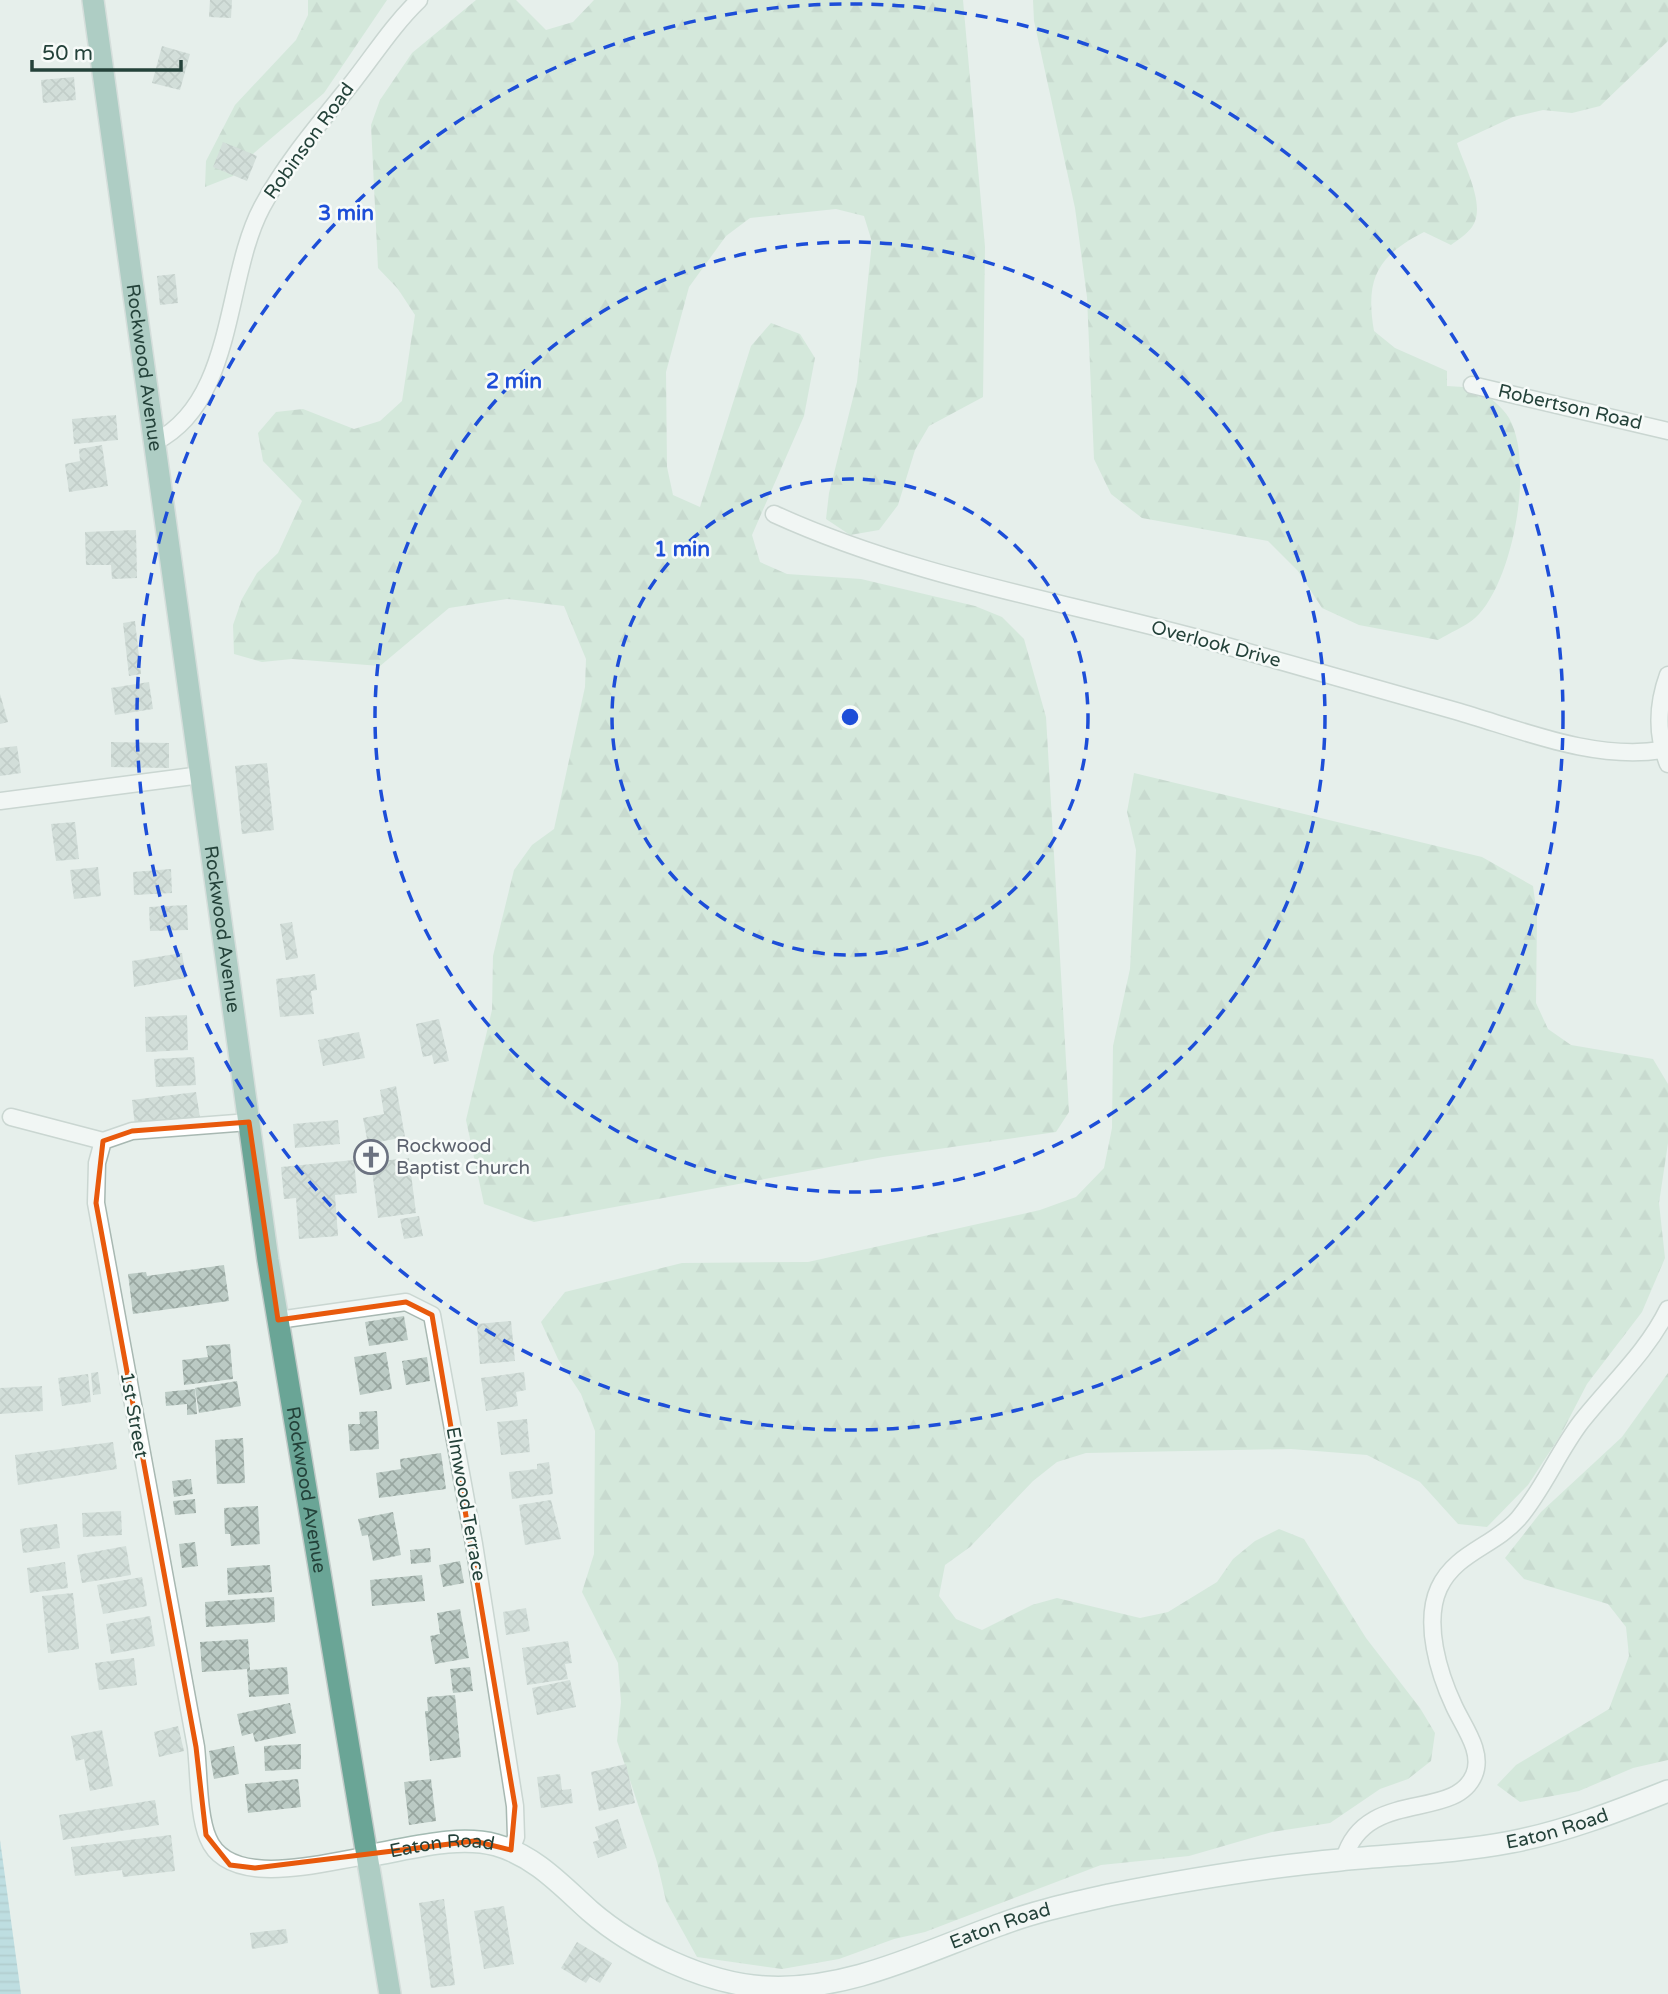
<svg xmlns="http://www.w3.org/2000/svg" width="1668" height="1994" font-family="'Varela Round',sans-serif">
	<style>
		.forest { fill: url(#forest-firs) }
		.water { fill: url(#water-rules) }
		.building { fill: url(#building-cross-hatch) }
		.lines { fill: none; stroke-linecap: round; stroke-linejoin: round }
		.street-casing { stroke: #a8b8b2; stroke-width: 19 }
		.secondary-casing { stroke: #a4bbb3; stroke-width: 24 }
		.primary-casing { stroke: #c2cac8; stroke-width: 24 }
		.street { stroke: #fff; stroke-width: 16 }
		.secondary { stroke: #fff; stroke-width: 21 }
		.primary { stroke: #6aa596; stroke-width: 21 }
		.marked { fill: none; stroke: #e8590c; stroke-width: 5; stroke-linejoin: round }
		.ring { fill: none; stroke: #1d4ed8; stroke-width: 3.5; stroke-dasharray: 12 9 }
		.labels { text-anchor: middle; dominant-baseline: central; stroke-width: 5; stroke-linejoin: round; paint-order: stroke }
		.street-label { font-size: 19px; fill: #24423a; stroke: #f7fbf9 }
		.worship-label { font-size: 19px; fill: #5b616d; stroke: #f7fbf9; text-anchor: start }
		.centre { fill: #1d4ed8; stroke: #f7fbf9; stroke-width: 3.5 }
		.ring-label { font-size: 21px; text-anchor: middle; font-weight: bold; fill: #1d4ed8; stroke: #f7fbf9; stroke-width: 5; stroke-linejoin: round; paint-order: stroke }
	</style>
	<defs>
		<pattern id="forest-firs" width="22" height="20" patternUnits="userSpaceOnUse" patternTransform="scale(1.75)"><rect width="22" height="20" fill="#bfe0c8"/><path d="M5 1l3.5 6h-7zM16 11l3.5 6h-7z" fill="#a4c1ad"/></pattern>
		<pattern id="water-rules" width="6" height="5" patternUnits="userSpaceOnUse" patternTransform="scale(1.75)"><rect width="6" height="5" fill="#8ec9d4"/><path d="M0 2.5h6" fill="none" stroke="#74a5ad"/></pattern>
		<pattern id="building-cross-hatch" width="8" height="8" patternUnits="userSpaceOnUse" patternTransform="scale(1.75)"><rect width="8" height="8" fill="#bbcac4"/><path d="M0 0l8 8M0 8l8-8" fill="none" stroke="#98a6a0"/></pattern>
	</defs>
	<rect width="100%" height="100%" fill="#e6efeb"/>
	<!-- forest -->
	<g class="forest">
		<path d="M308,0h79l-63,93 -70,60 -21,23 -28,11 1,-26 29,-56 61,-65 12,-25z"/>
		<path d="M476,0h40l30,30 27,-8 21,-22h369l22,247 -2,150 -54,29 -14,24 -17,55 -19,25 -29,5 -24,-16 3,-26 28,-111 15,-140 -8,-26 -28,-7 -86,9 -24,18 -37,51 -23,85 1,95 6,28 27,12 51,-161 20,-23 29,11 15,24 -11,58 -52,119 8,27 27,12 74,5 114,27 27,11 22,22 22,78 23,395 -13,20 -173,25 -349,65 -50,-18 -18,-84 26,-110 1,-54 21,-86 18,-25 22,-16 31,-142 1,-28 -22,-53 -57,-7 -58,9 -69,58 -88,-7 -30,3 -28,-8 -1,-29 9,-26 15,-26 21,-20 24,-52 -39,-40 -5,-28 18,-21 27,-3 51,20 26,-8 22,-20 13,-86 -17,-26 -20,-21 -7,-143 9,-25 32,-47z"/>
		<path d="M1033,0h635v41l-68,65 -28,7 -29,-3 -30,7 -56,26c7,23 30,63 15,84 -5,7 -14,13 -21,18l-27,-13c-47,24 -59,47 -50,99l21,17 52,23v15l32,2c9,9 24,19 30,30 26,45 4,166 -34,200 -10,9 -26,15 -37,22l-79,-15 -37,-17 -24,-37 -30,-30 -126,-23 -31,-24 -17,-35 -7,-162 -12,-89 -41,-187z"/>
		<path d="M1134,773l348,84 51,29 4,29 -1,88 12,26 23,16 82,14 15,25v59l-9,60 6,55 -23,54 -55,72 -27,52 -32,49 -41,42 -29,-3 -38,-42 -53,-27 -76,-6 -205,4 -29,9 -24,19 -63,66 -25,18 -6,31 17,23 26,11 50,-25 25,-7 83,20 28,-6 49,-30 16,-23 22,-18 24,-12 25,10 62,99 54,70 15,25 -4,28 -23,18 -28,10 -50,34 -58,9 -83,24 -88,9 -176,67 -31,7 -55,20 -57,10 -85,-12 -31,-56 -9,-39 -40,-121 4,-39 -3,-39 -36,-71 12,-38 1,-123 -14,-37 -23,-35 -17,-37 24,-30 117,-29 126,-1 232,-52 36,-13 28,-29 8,-40 1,-82 17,-77 6,-119 -9,-38z"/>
		<path d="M1668,1373v387l-35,8 -54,23 -59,11 -23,-17 19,-20 93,-56 20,-53 -3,-29 -18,-23 -84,-25 -19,-21 36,-46 81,-75z"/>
	</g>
	<!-- water -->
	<path class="water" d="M0,1840l21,154h-21z"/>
	<!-- building -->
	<g class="building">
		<path d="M210,0h22l-1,18 -22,-1z"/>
		<path d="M162,46l28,8 -10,36 -28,-7z"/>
		<path d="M74,77l2,23 -33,3 -2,-23z"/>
		<path d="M223,142l34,14 -10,25 -34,-14z"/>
		<path d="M175,274l3,29 -18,2 -3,-29z"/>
		<path d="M116,415l2,25 -44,4 -2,-25z"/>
		<path d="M102,445l6,41 -39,6 -4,-28 15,-3 -1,-12z"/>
		<path d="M136,530l1,48 -25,1 -1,-14h-25l-1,-33z"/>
		<path d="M135,621l6,53 -12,2 -6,-53z"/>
		<path d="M149,682l4,27 -38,6 -4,-27z"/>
		<path d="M0,694l8,28 -8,2z"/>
		<path d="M111,742l58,1v25l-58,-1z"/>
		<path d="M17,746l4,27 -21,3v-28z"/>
		<path d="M267,763l7,67 -32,4 -7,-68z"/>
		<path d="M75,822l4,37 -23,2 -5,-37z"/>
		<path d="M98,867l3,29 -27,3 -4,-29z"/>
		<path d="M171,869l1,24 -38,2 -1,-23z"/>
		<path d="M187,905l1,25 -38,1 -1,-24z"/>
		<path d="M292,922l6,36 -12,2 -6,-36z"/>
		<path d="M182,953l4,25 -52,9 -2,-26z"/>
		<path d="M315,974l2,16 -6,1 3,23 -34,3 -4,-38z"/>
		<path d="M187,1015l1,35 -42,2 -1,-35z"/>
		<path d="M439,1019l10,42 -15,3 -2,-9 -9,2 -7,-33z"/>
		<path d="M359,1032l6,26 -42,8 -5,-26z"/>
		<path d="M194,1057l2,28 -40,2 -2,-28z"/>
		<path d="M396,1086l9,51 -37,7 -5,-26 21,-4 -4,-24z"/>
		<path d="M196,1092l4,26 -65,8 -3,-26z"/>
		<path d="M338,1120l2,24 -45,4 -2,-24z"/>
		<path d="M409,1158l7,55 -38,5 -7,-56z"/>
		<path d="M354,1160l3,33 -22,2 3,41 -39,3 -3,-41 -12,1 -3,-32z"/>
		<path d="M419,1216l4,20 -19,3 -4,-20z"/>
		<path d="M224,1265l5,36 -96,13 -5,-40 18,-2 1,4z"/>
		<path d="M404,1316l4,24 -39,6 -4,-24z"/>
		<path d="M511,1321l4,40 -35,3 -3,-40z"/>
		<path d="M230,1344l3,35 -49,6 -2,-25 26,-3 -2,-11z"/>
		<path d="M386,1352l6,37 -32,6 -6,-38z"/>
		<path d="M427,1357l3,24 -24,4 -4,-24z"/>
		<path d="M98,1372l3,22 -8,1 -2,-22z"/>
		<path d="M524,1372l2,18 -10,2 2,14 -32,5 -5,-33z"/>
		<path d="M88,1374l3,28 -29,4 -4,-28z"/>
		<path d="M237,1381l4,25 -42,7 -4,-25z"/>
		<path d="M42,1386l1,25 -43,3v-26z"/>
		<path d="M195,1389l2,25 -10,1v-11l-21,2 -1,-14z"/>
		<path d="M377,1411l2,38 -29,2 -2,-27h12l-1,-12z"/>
		<path d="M527,1419l3,33 -29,3 -4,-33z"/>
		<path d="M243,1438l2,45 -28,1 -2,-44z"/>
		<path d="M113,1442l4,27 -99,16 -3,-30z"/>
		<path d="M441,1453l5,36 -67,9 -3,-25 25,-4 -1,-10z"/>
		<path d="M549,1462l4,32 -41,5 -3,-27 28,-3v-5z"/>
		<path d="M191,1479l2,15 -19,3 -2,-16z"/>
		<path d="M195,1499l1,14 -21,2 -2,-14z"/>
		<path d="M551,1500l10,39 -36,6 -6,-40z"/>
		<path d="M258,1506l2,38 -29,2 -1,-12h-5l-1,-26z"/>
		<path d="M121,1511l1,24 -39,2 -1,-24z"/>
		<path d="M393,1512l8,43 -28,6 -5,-26 -6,1 -4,-17z"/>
		<path d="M57,1524l3,24 -37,5 -3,-24z"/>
		<path d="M195,1542l3,24 -16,2 -3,-24z"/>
		<path d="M126,1546l5,29 -49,8 -5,-28z"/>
		<path d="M430,1548l1,14 -20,2 -1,-14z"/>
		<path d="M460,1561l4,22 -21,4 -4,-22z"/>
		<path d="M65,1562l3,26 -38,5 -3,-25z"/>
		<path d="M270,1565l2,27 -44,3 -1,-27z"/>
		<path d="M422,1575l3,26 -53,5 -2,-26z"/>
		<path d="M142,1577l5,29 -44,8 -6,-29z"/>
		<path d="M73,1593l6,56 -31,4 -6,-57z"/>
		<path d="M274,1597l1,25 -69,5 -1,-25z"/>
		<path d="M526,1608l4,23 -24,4 -3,-23z"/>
		<path d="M460,1609l9,49 -34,6 -5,-28 10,-2 -3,-21z"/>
		<path d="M150,1616l5,30 -44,8 -5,-30z"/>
		<path d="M248,1639l2,31 37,-3 2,27 -40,3 -2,-28 -45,3 -2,-30z"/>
		<path d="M568,1641l4,22 -7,1 3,15 -41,6 -5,-37z"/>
		<path d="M134,1658l3,27 -38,5 -4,-27z"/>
		<path d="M470,1667l3,24 -20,2 -3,-24z"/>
		<path d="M570,1680l6,27 -39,8 -5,-27z"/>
		<path d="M455,1695l6,62 -31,4 -5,-50h3l-1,-14z"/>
		<path d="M290,1703l6,30 -41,9 -2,-9 -11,3 -5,-22z"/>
		<path d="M178,1726l6,25 -25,6 -5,-25z"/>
		<path d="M102,1730l11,56 -23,5 -6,-32 -8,2 -5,-25z"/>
		<path d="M301,1744v25l-36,2 -1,-25z"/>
		<path d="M234,1746l5,28 -25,5 -5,-28z"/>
		<path d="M626,1764l9,39 -36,8 -8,-39z"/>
		<path d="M560,1774l2,16 9,-1 2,14 -32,5 -4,-31z"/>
		<path d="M298,1779l3,28 -53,6 -3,-29z"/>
		<path d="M431,1779l5,42 -27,4 -5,-43z"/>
		<path d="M155,1800l4,25 -96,15 -4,-25z"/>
		<path d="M618,1819l9,29 -29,10 -5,-16 6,-2 -4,-13z"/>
		<path d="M171,1835l4,36 -52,6 -1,-7 -47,6 -4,-29z"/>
		<path d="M444,1899l11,86 -24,3 -12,-85z"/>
		<path d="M504,1906l10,58 -30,5 -10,-58z"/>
		<path d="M286,1929l2,14 -36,6 -2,-16z"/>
		<path d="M577,1942l35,21 -12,20 -10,-6 -4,6 -25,-15z"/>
	</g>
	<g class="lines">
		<!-- street casing -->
		<g class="street-casing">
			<g id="street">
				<path d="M1472,385l196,46"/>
				<path d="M155,442c81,-41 69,-164 107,-235 24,-45 58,-84 90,-124 22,-28 41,-58 67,-83"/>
				<path d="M774,514c140,64 294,88 442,129 80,23 160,45 240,68 66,19 138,50 206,39"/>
				<path d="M1668,675c-11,30 -12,59 0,89"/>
				<path d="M0,801l201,-26"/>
				<path d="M11,1117l92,24"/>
				<path d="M249,1122l-117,9 -29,10 -6,22 -1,40 100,544c3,26 2,68 12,91 21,52 115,24 158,18"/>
				<path d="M278,1320l128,-18 26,13 42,229 41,262 1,31 -5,13"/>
				<path d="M1344,1859c21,-72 110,-37 130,-84 10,-23 -11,-49 -20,-69 -15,-32 -31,-83 -15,-118 16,-35 55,-42 79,-69 25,-29 40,-67 63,-97 30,-38 66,-70 87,-113"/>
			</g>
		</g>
		<!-- secondary casing -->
		<g class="secondary-casing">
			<g id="secondary">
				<path id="s1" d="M366,1856c40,-6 90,-22 130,-11 39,11 65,40 94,66 44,38 116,73 175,76 83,5 161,-36 237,-63 34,-13 72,-21 107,-29 76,-15 153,-28 231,-35 57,-6 114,-7 171,-18 53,-10 107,-31 157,-51"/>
			</g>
		</g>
		<!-- primary casing -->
		<g class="primary-casing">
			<g id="primary">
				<path id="s2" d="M93,0l175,1260 122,734"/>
			</g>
		</g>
		<!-- street -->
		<use href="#street" class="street"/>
		<!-- secondary -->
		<use href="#secondary" class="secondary"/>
		<!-- primary -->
		<use href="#primary" class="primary"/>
	</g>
	<!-- marked area -->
	<path d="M0 0H1668V1994H0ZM249,1122l29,198 128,-18 26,13 83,491 -4,44 -37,-9 -219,27 -25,-3 -24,-30 -10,-88 -100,-544 7,-62 29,-10z" fill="#e6efeb" fill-opacity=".55" fill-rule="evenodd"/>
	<path class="marked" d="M249,1122l29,198 128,-18 26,13 83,491 -4,44 -37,-9 -219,27 -25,-3 -24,-30 -10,-88 -100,-544 7,-62 29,-10z"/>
	<!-- distance rings -->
	<g class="ring">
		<circle cx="850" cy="717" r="238"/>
		<circle cx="850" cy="717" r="475"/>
		<circle cx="850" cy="717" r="713"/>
	</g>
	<!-- icons -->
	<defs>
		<g id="church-ring" transform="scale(1.75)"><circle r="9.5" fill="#f7fbf9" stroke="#6b7280" stroke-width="1.5"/><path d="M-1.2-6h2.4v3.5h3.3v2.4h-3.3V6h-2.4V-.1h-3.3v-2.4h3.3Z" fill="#6b7280"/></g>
	</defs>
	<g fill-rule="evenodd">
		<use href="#church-ring" x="371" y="1157"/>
	</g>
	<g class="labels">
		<!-- street labels -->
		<g class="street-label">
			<text transform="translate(309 141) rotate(-54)">Robinson Road</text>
			<text stroke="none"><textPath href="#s2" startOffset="371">Rockwood Avenue</textPath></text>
			<text transform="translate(1570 407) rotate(13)">Robertson Road</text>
			<text transform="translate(1216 644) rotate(15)">Overlook Drive</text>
			<text stroke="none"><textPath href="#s2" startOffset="938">Rockwood Avenue</textPath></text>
			<text transform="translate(134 1415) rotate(80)">1st Street</text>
			<text stroke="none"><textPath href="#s2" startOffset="1505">Rockwood Avenue</textPath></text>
			<text transform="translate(466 1504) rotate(80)">Elmwood Terrace</text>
			<text stroke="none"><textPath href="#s1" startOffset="1253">Eaton Road</textPath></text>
			<text stroke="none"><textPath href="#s1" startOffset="77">Eaton Road</textPath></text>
			<text stroke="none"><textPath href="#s1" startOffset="686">Eaton Road</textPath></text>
		</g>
		<!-- worship labels -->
		<g class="worship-label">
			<text x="396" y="1146">Rockwood<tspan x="396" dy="22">Baptist Church</tspan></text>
		</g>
	</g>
	<circle cx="850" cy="717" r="10" class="centre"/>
	<g class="ring-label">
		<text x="346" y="220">3 min</text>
		<text x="514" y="388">2 min</text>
		<text x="682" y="556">1 min</text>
	</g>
	<!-- scale -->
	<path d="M32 60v10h149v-10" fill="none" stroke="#24423a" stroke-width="3.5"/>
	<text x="42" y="60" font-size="21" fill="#24423a" stroke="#f7fbf9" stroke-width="5" paint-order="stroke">50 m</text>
</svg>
